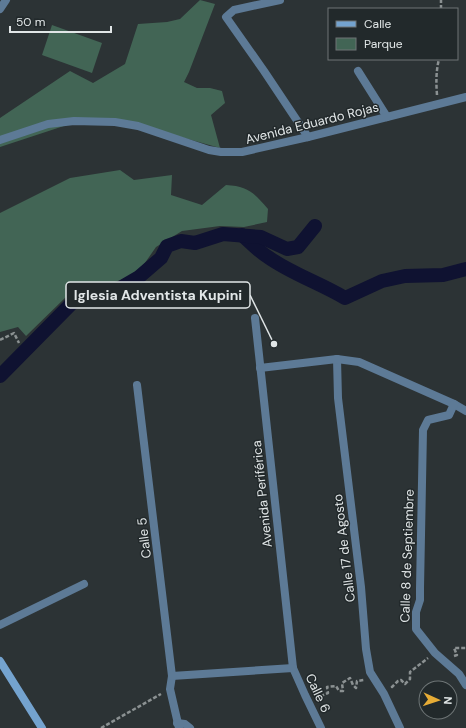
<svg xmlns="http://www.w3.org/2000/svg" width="466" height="728" font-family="'DM Sans',sans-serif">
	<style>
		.green { fill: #426555 }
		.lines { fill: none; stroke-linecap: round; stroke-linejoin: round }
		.canal { stroke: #0f1231; stroke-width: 14 }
		.path { stroke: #8b9192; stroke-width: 2.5; stroke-dasharray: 4 2; stroke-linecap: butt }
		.street { stroke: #5d7a96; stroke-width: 8 }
		.secondary { stroke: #74a3cf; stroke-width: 8 }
		.labels { text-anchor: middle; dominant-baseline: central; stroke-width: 3; stroke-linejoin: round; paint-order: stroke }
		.street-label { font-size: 13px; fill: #e1e6e7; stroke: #22292b }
		.leader { fill: none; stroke: #e1e6e7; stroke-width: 1.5 }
		.callout-dot { fill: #e1e6e7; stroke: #22292b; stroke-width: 1.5 }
		.callout { fill: #22292b; stroke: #e1e6e7; stroke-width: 1.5 }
		.callout-label { font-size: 14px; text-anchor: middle; font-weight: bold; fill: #e1e6e7 }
	</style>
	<rect width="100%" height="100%" fill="#2c3335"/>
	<!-- green -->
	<g class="green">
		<path d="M200,0l15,4 -26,68 -5,10 13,6h13l12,3 3,12 -14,12 9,33 -57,-16 -63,-11 -27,2 -73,24v-29l70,-47 23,12 32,-19 13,-40 29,-2 13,-3z"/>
		<path d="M52,25l50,18 -10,30 -50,-18z"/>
		<path d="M120,170l14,10 38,-5 -1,20 31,10 24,-20c22,1 28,8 42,24l-1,13 -23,5 -24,-1 -38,5 -26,16 -16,23 -19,10 -54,16 -41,40 -8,-9 -18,5v-119l70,-35z"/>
	</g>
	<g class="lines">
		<!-- canal -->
		<g class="canal">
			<path d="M242,235c8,7 16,16 26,22 24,17 52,26 77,41l37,-17 23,-5 38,-1 23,-6"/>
			<path d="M0,376l72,-73 43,-12 24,-14 22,-19 6,-12 14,-5 14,2 28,-9 38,3 26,12 11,-2 17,-21"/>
		</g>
		<!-- path -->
		<g class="path">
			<path d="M441,9v-9"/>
			<path d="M437,95c-1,-13 -1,-24 2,-36"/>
			<path d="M0,340l14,-7 5,10"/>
			<path d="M454,656l3,-1 -3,-7h12"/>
			<path d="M392,686v1l6,-6 3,-1 4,4 5,-5v-7l18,-14"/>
			<path d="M313,692l6,-2 2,6 7,-3 -1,-6 9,-1 3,5h4l-1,-8 8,-5 3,7 3,3 1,-7 7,-1"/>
			<path d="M101,728l60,-34"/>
		</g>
		<!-- street -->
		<g class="street">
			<path d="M280,0l-46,10 -8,7 38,54 44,66"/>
			<path d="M0,9l6,-9"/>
			<path d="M358,71l29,46"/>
			<path d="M0,140l48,-16 26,-3 41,1 23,4 71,24 12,2h21l66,-15 158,-40"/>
			<path d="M255,318l38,350 12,27 16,33"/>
			<path d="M337,359l1,39 23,189 5,62 4,23 14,22 16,34"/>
			<path d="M260,368l77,-9 22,3 95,42 12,7"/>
			<path d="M137,385l35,291 -2,13 9,39"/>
			<path d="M454,404l-5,11 -21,5 -5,10 -3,158v12l-4,12v17l19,24 24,21 7,11"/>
			<path d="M0,625l84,-41"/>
			<path d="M172,676l121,-8"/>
			<path d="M177,723l8,1 5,4"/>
		</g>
		<!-- secondary -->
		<path class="secondary" d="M0,661l42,67"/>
	</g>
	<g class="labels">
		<!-- street labels -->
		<g class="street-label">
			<text transform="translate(312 123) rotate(-14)">Avenida Eduardo Rojas</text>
			<text transform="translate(262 494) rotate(-96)">Avenida Periférica</text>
			<text transform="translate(144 538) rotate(-97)">Calle 5</text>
			<text transform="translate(344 548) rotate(-97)">Calle 17 de Agosto</text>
			<text transform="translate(407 556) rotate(-88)">Calle 8 de Septiembre</text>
			<text transform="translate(318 693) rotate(65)">Calle 6</text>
		</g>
	</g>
	<!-- callouts -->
	<path class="leader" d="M274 344L250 295"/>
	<circle class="callout-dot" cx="274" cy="344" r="4"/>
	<rect class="callout" x="66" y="282" width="184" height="26" rx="4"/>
	<g class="callout-label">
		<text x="158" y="300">Iglesia Adventista Kupini</text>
	</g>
	<!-- legend -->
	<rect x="328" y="8" width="130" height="52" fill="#22292b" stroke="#6e7576"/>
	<rect x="336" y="21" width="20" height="6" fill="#74a3cf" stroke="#6e7576"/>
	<text x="364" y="28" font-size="12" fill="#e1e6e7">Calle</text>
	<rect x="336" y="38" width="20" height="12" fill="#426555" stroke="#6e7576"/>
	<text x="364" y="48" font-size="12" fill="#e1e6e7">Parque</text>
	<!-- north arrow -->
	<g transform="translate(438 700) rotate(93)"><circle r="19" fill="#22292b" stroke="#6e7576"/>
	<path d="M0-3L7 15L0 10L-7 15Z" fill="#e6ac36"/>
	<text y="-6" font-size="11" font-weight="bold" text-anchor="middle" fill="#e1e6e7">N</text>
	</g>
	<!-- scale -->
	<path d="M10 26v6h101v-6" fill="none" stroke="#e1e6e7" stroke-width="2"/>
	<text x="16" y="26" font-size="12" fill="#e1e6e7" stroke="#22292b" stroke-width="3" paint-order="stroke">50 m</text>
</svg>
